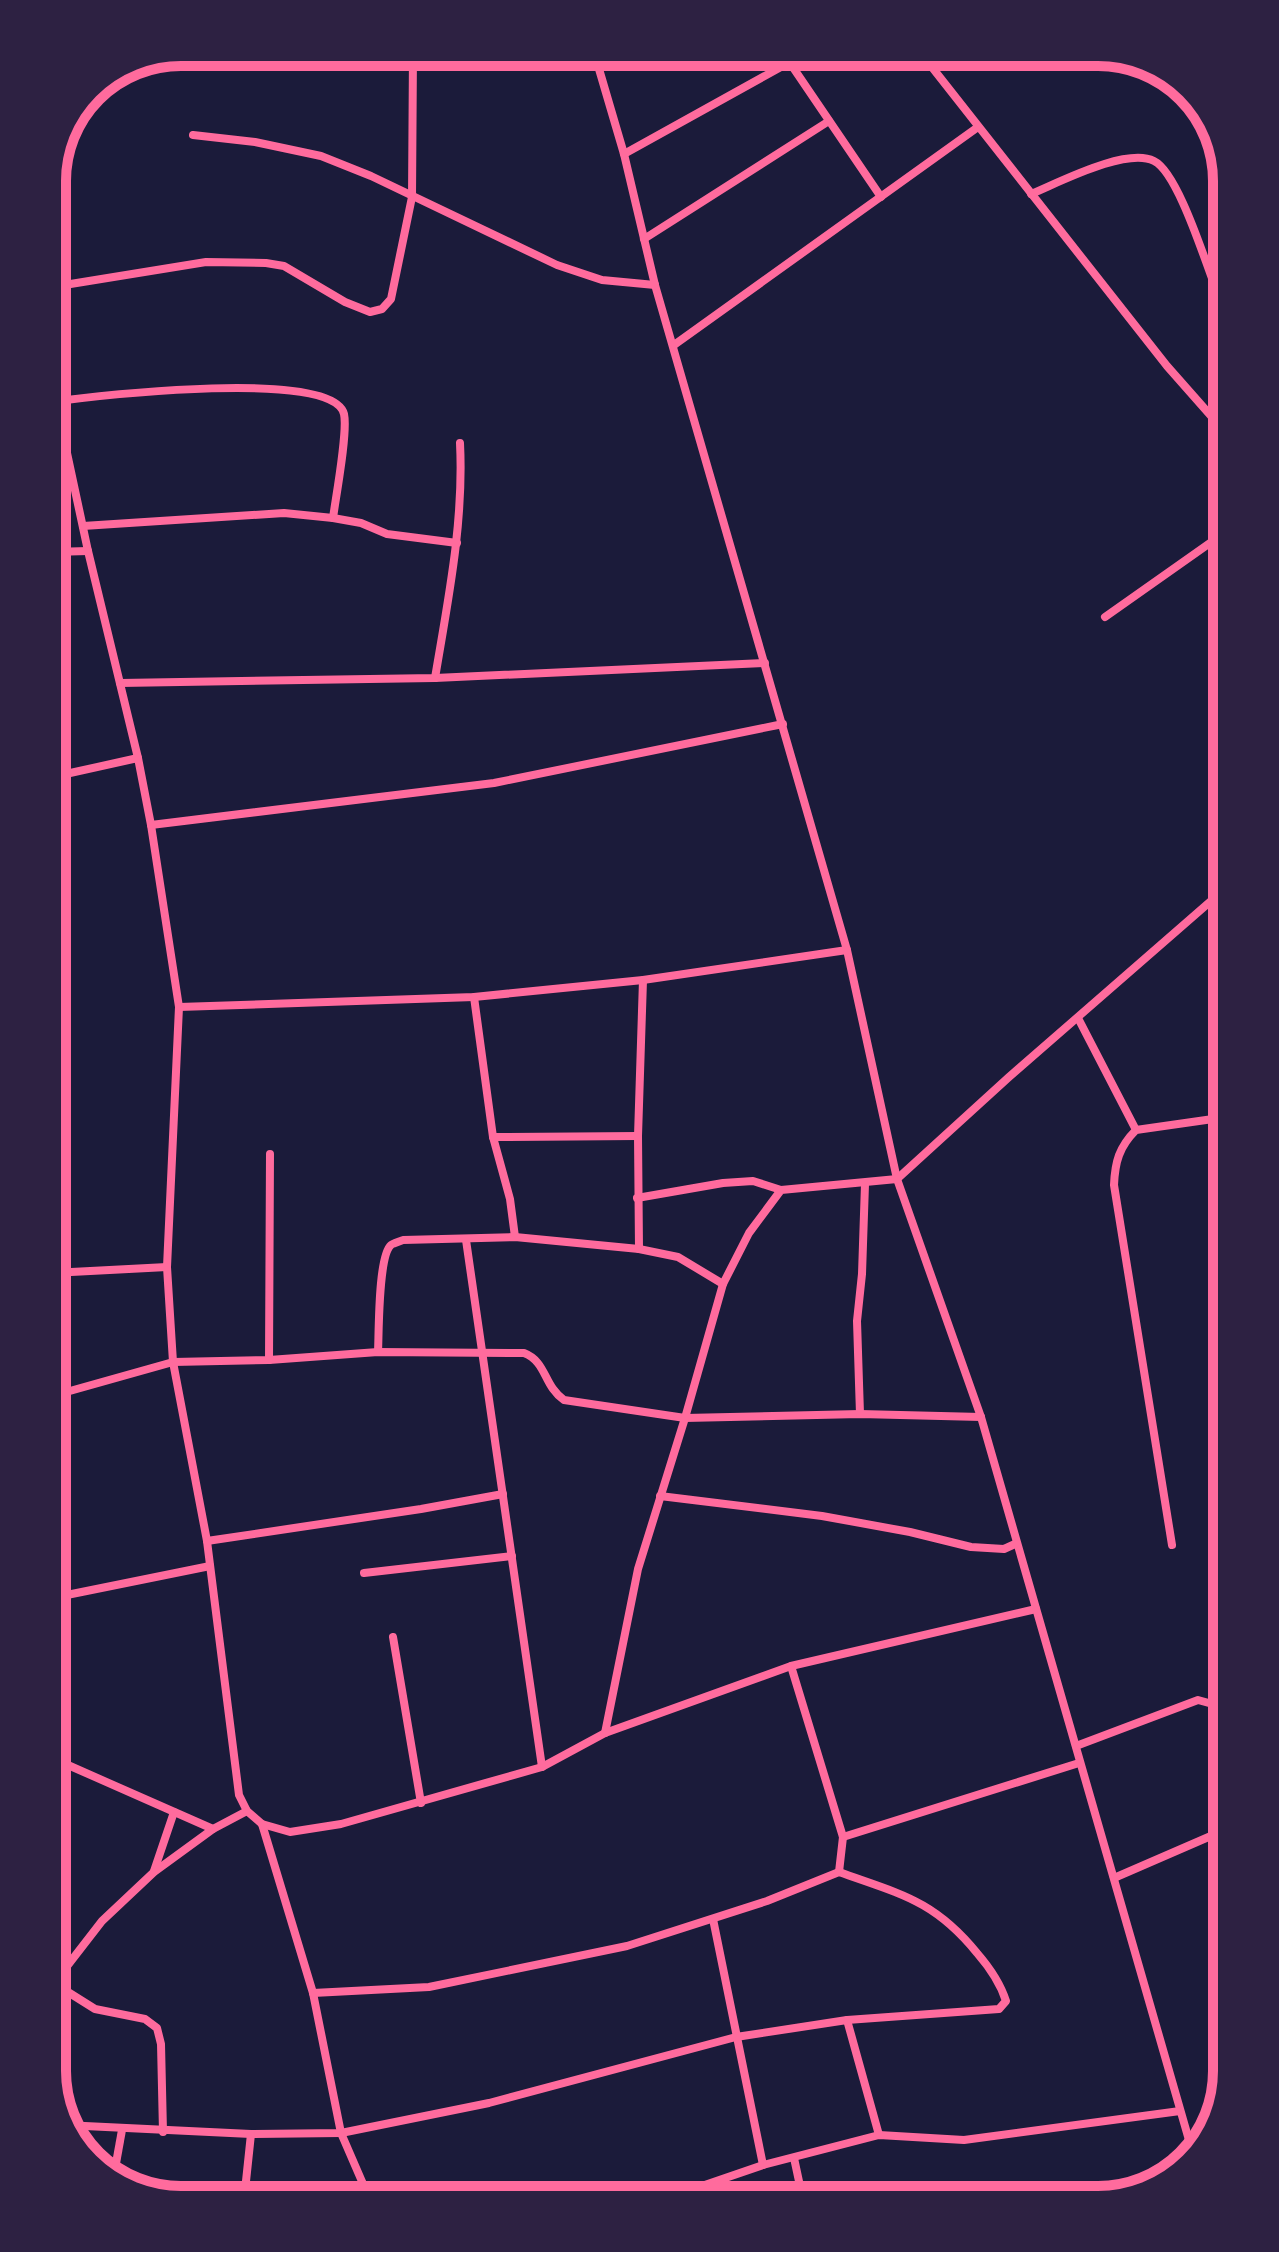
<svg xmlns="http://www.w3.org/2000/svg" width="1279" height="2252" font-family="Signika,sans-serif">
	<style>
		.lines { fill: none; stroke-linecap: round; stroke-linejoin: round }
		.minor { stroke: #ff6b9d; stroke-width: 8 }
		.rim { fill: none; stroke: #ff6b9d; stroke-width: 10 }
	</style>
	<rect width="100%" height="100%" fill="#1b1b3a"/>
	<g class="lines">
		<!-- minor -->
		<g class="minor">
			<path d="M594,52l30,102 31,131 192,665 50,229 84,238 212,737"/>
			<path d="M920,52l247,314 60,68"/>
			<path d="M790,63l91,134"/>
			<path d="M193,135l62,7 66,14 50,20 186,89 45,15 53,5"/>
			<path d="M624,154l184,-102"/>
			<path d="M1031,194c27,-11 95,-47 123,-33 23,11 49,94 59,120"/>
			<path d="M644,239l185,-118"/>
			<path d="M52,287l154,-25 60,1 18,3 61,36 25,10 12,-3 9,-10 21,-102 1,-145"/>
			<path d="M674,345l304,-218"/>
			<path d="M52,383l36,168 50,207 13,67 28,182 -12,260 6,95 34,179 32,254 8,16 15,13 28,8 51,-8 201,-57 63,-34 186,-67 245,-57"/>
			<path d="M58,401c40,-5 275,-33 286,13 4,18 -8,82 -11,104"/>
			<path d="M83,526l201,-13 49,5 28,5 26,11 70,9"/>
			<path d="M52,552l36,-1"/>
			<path d="M1105,617l122,-86"/>
			<path d="M435,678c13,-78 29,-156 25,-235"/>
			<path d="M120,683l315,-5 330,-15"/>
			<path d="M52,777l86,-19"/>
			<path d="M151,825l343,-42 289,-59"/>
			<path d="M474,997l19,140 17,62 5,38"/>
			<path d="M179,1007l295,-10 169,-17 204,-30"/>
			<path d="M1078,1018l58,112"/>
			<path d="M493,1137l145,-1"/>
			<path d="M637,1198l86,-15 30,-2 28,9"/>
			<path d="M466,1240l76,527"/>
			<path d="M639,1249l-1,-113 5,-156"/>
			<path d="M52,1273l115,-6"/>
			<path d="M378,1352c1,-19 0,-96 13,-107 1,-1 10,-4 12,-5l112,-3 124,12 39,8 45,27"/>
			<path d="M269,1360l1,-206"/>
			<path d="M52,1396l121,-34 96,-2 109,-8 146,1c23,9 19,32 40,47l121,18 175,-4 121,3"/>
			<path d="M860,1414l-3,-93 5,-47 3,-90"/>
			<path d="M660,1496l162,20 88,16 61,15 33,2 11,-5"/>
			<path d="M207,1541l214,-32 82,-15"/>
			<path d="M1172,1545l-58,-360c1,-23 5,-38 22,-55l91,-13"/>
			<path d="M364,1573l148,-17"/>
			<path d="M52,1598l158,-32"/>
			<path d="M393,1637l28,166"/>
			<path d="M791,1666l52,171 -4,35"/>
			<path d="M605,1733l33,-164 47,-151 38,-134 26,-51 32,-43 116,-11 112,-102 218,-190"/>
			<path d="M1076,1746l122,-46 29,8"/>
			<path d="M52,1758l161,71 34,-18"/>
			<path d="M262,1824l51,169 28,140 29,67"/>
			<path d="M843,1837l236,-74"/>
			<path d="M154,1871l20,-59"/>
			<path d="M1114,1878l113,-49"/>
			<path d="M713,1919l50,246"/>
			<path d="M52,1982l43,27 50,10 12,9 4,16 2,88"/>
			<path d="M54,1983l48,-62 52,-49 59,-43"/>
			<path d="M847,2020l32,115"/>
			<path d="M64,2125l187,9 90,-1 148,-30 247,-66 111,-17 152,-11 7,-8c-6,-19 -16,-33 -29,-48 -43,-53 -77,-59 -138,-81l-72,29 -140,45 -198,41 -116,6"/>
			<path d="M794,2158l9,42"/>
			<path d="M113,2180l9,-50"/>
			<path d="M244,2200l7,-66"/>
			<path d="M661,2200l102,-35 116,-30 85,5 216,-29"/>
		</g>
	</g>
	<!-- crop -->
	<path d="M0 0H1279V2252H0ZM181 66H1098A115 115 0 0 1 1213 181V2071A115 115 0 0 1 1098 2186H181A115 115 0 0 1 66 2071V181A115 115 0 0 1 181 66Z" fill="#2d2142" fill-rule="evenodd"/>
	<path class="rim" d="M181 66H1098A115 115 0 0 1 1213 181V2071A115 115 0 0 1 1098 2186H181A115 115 0 0 1 66 2071V181A115 115 0 0 1 181 66Z"/>
</svg>
